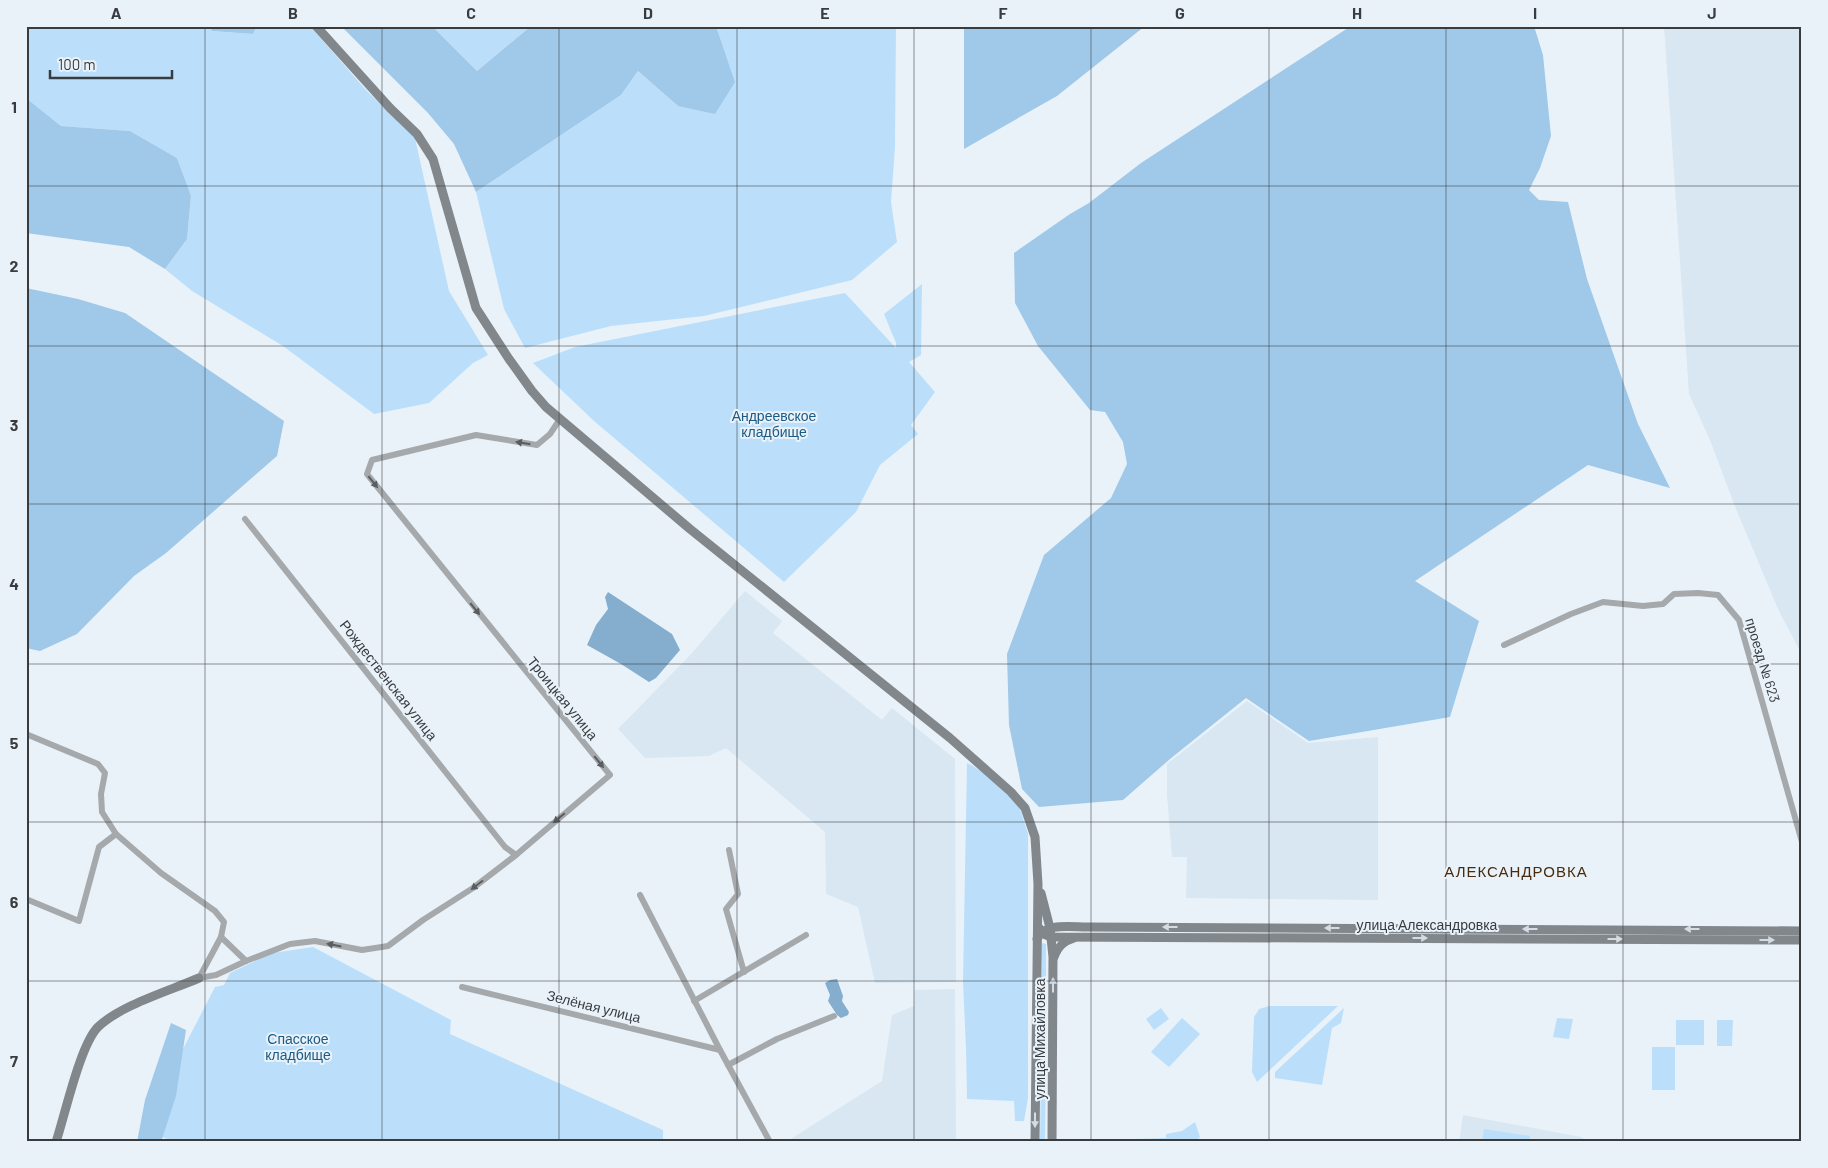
<svg xmlns="http://www.w3.org/2000/svg" width="1828" height="1168" font-family="Barlow,sans-serif">
	<style>
		.built { fill: #d8e7f2 }
		.green { fill: #bbdffb }
		.forest { fill: #9fc8e9 }
		.water { fill: #85adcd }
		.lines { fill: none; stroke-linecap: round; stroke-linejoin: round }
		.street { stroke: #a6a9ac; stroke-width: 6 }
		.secondary { stroke: #82878b; stroke-width: 9 }
		.oneway { fill: #5a5d60 }
		.oneway2 { fill: #d4dde3 }
		.grid { fill: none; stroke: #393c3f; stroke-width: 1; stroke-opacity: 0.55 }
		.labels { text-anchor: middle; dominant-baseline: central; stroke-width: 4; stroke-linejoin: round; paint-order: stroke }
		.park-label { font-size: 14px; fill: #1a5a84; stroke: #e9f2f9 }
		.street-label { font-size: 14px; fill: #393c3f; stroke: #e9f2f9 }
		.neighbourhood-label { font-size: 15px; letter-spacing: 1px; fill: #482b0e; stroke: #e9f2f9 }
		.neatline { fill: none; stroke: #393c3f; stroke-width: 2 }
		.grid-label { font-size: 16px; text-anchor: middle; font-weight: bold; fill: #393c3f }
	</style>
	<rect width="100%" height="100%" fill="#e9f2f9"/>
	<!-- built -->
	<g class="built">
		<path d="M1664,26h138v629l-24,-46 -44,-105 -24,-64 -21,-46z"/>
		<path d="M745,591l37,30 -9,12 109,87 10,-12 63,51 1,223 -81,1 -17,-76 -32,-13 -1,-62 -99,-84 -17,8 -64,2 -27,-29 74,-76z"/>
		<path d="M1247,701l61,42 70,-6v163l-192,-2 1,-41h-15l-5,-62v-31z"/>
		<path d="M955,989l1,153h-170l96,-61 10,-66 22,-9v-16z"/>
		<path d="M1463,1115l118,22 7,5h-129z"/>
	</g>
	<!-- green -->
	<g class="green">
		<path d="M26,26h182l4,5 41,3 4,-8h53l56,64 49,48 34,153 39,64 -15,8 -44,40 -55,11 -91,-68 -91,-55 -27,-22 22,-30 4,-42 -14,-39 -47,-27 -69,-5 -35,-28z"/>
		<path d="M432,26h99l-54,45z"/>
		<path d="M716,26h180l-1,121 -4,55 6,40 -45,38 -148,36 -93,10 -86,22 -21,-39 -28,-117 145,-97 17,-24 40,35 57,-24z"/>
		<path d="M922,284l-1,71 -12,7 26,30 -24,33 7,9 -38,31 -24,47 -72,70 -190,-161 -61,-58 42,-16 270,-54 51,55v-5l-12,-29z"/>
		<path d="M967,763c16,7 45,32 53,47 3,7 5,16 8,23v265l-4,23h-9l-1,-20 -47,-2 -1,-51 -3,-66z"/>
		<path d="M1043,943l3,1v116h-5l1,-116z"/>
		<path d="M313,947l138,73 -1,14 213,96v12h-487l-14,-5 -10,-28 63,-122 9,-2 6,-12 42,-20z"/>
		<path d="M1269,1006h69l-81,76 -5,-10 2,-55 5,-8z"/>
		<path d="M1161,1008l8,11 -15,11 -8,-11z"/>
		<path d="M1344,1008l-3,15 -9,5 -10,57 -47,-7v-6z"/>
		<path d="M1182,1018l18,16 -31,33 -18,-15z"/>
		<path d="M1557,1018l16,1 -4,20 -16,-2z"/>
		<rect x="1676" y="1020" width="28" height="25"/>
		<path d="M1717,1020h16l-1,26h-15z"/>
		<rect x="1652" y="1047" width="23" height="43"/>
		<path d="M1041,1068h5l-1,74h-5z"/>
		<path d="M1195,1122l5,15 -5,5h-60v-3l31,-1v-4l16,-3z"/>
		<path d="M1484,1129l46,7v6h-48z"/>
	</g>
	<!-- forest -->
	<g class="forest">
		<path d="M209,26h48l-4,8 -41,-3z"/>
		<path d="M341,26h91l45,45 54,-45h185l19,56 -20,32 -37,-8 -40,-35 -17,24 -145,97 -22,-48 -26,-31z"/>
		<path d="M964,26h181l-88,70 -93,53z"/>
		<path d="M1351,26h183l9,29 8,81 -11,32 -11,22 10,10 29,2 19,77 51,145 32,64 -82,-23 -173,116 64,40 -29,96 -141,24 -63,-43 -76,61 -47,41 -84,7 -17,-18 -13,-64 -2,-71 37,-99 67,-57 16,-34 -4,-22 -18,-30 -15,-2 -52,-64 -23,-43 -1,-50 56,-39 19,-11 52,-40z"/>
		<path d="M26,98l35,28 69,5 47,27 14,38 -4,43 -22,30 -36,-22 -103,-14z"/>
		<path d="M26,288l52,11 47,14 159,108 -7,35 -111,97 -32,23 -57,58 -37,17 -14,-3z"/>
		<path d="M171,1023l15,7 -10,66 -15,46h-24l8,-42z"/>
	</g>
	<!-- water -->
	<g class="water">
		<path d="M608,592l64,42 8,16 -24,28 -7,4 -28,-18 -34,-19 9,-20 12,-16 -3,-12z"/>
		<path d="M837,979l6,17 -1,5 7,11 -1,3 -7,3 -4,-3 -9,-14 2,-6 -5,-12 5,-3z"/>
	</g>
	<g class="lines">
		<!-- street -->
		<g class="street">
			<path d="M245,519l260,328 11,8"/>
			<path d="M1504,645l67,-31 32,-12 40,4 20,-2 11,-10 24,-1 20,2 21,25 63,222"/>
			<path d="M26,734l72,30 7,9 -4,21 1,18 14,22 45,39 54,38 9,11 -3,15 -22,41"/>
			<path d="M729,850l9,44 -12,15 18,63"/>
			<path d="M640,895l80,155 50,92"/>
			<path d="M26,899l53,22 20,-74 17,-13"/>
			<path d="M221,937l25,24"/>
			<path d="M199,978l17,-3 30,-14 44,-17 25,-3 47,9 26,-4 35,-26 50,-32 43,-33 94,-80 -243,-301 5,-14 104,-25 61,10 13,-11 10,-15"/>
			<path d="M462,987l258,63"/>
			<path d="M694,1001l112,-66"/>
			<path d="M728,1065l49,-26 57,-23"/>
		</g>
		<!-- secondary -->
		<g class="secondary">
			<path d="M316,26l74,82 27,26 16,25 43,149 33,51 23,32 14,16 144,122 260,209 61,54 14,16 10,29 3,47 -3,258"/>
			<path d="M1041,893l9,35 3,29 -1,185"/>
			<path d="M1039,928l5,6 7,3 751,3"/>
			<path d="M1037,939c8,-17 34,-12 50,-12l715,4"/>
			<path d="M1054,957c4,-11 10,-16 20,-19"/>
			<path d="M56,1142c9,-27 24,-97 42,-115 23,-22 71,-36 101,-49"/>
		</g>
	</g>
	<!-- one-way arrows -->
	<defs><path id="oneway-solid" d="M-6-.8H1V-3.2L6.5 0L1 3.2V.8H-6Z" transform="scale(1.25)"/></defs>
	<g class="oneway">
		<use href="#oneway-solid" transform="translate(523 443) rotate(-171)"/>
		<use href="#oneway-solid" transform="translate(373 482) rotate(51)"/>
		<use href="#oneway-solid" transform="translate(475 609) rotate(51)"/>
		<use href="#oneway-solid" transform="translate(599 762) rotate(51)"/>
		<use href="#oneway-solid" transform="translate(559 818) rotate(140)"/>
		<use href="#oneway-solid" transform="translate(477 885) rotate(143)"/>
		<use href="#oneway-solid" transform="translate(334 945) rotate(-169)"/>
	</g>
	<g class="oneway2">
		<use href="#oneway-solid" transform="translate(1170 927) rotate(180)"/>
		<use href="#oneway-solid" transform="translate(1332 928) rotate(-180)"/>
		<use href="#oneway-solid" transform="translate(1530 929) rotate(-180)"/>
		<use href="#oneway-solid" transform="translate(1692 929) rotate(-180)"/>
		<use href="#oneway-solid" transform="translate(1420 938)"/>
		<use href="#oneway-solid" transform="translate(1615 939)"/>
		<use href="#oneway-solid" transform="translate(1767 940)"/>
		<use href="#oneway-solid" transform="translate(1053 985) rotate(-90)"/>
		<use href="#oneway-solid" transform="translate(1035 1120) rotate(90)"/>
	</g>
	<!-- grid -->
	<path class="grid" d="M205,26v1116M382,26v1116M559,26v1116M737,26v1116M914,26v1116M1091,26v1116M1269,26v1116M1446,26v1116M1623,26v1116M26,186h1776M26,346h1776M26,504h1776M26,664h1776M26,822h1776M26,981h1776"/>
	<g class="labels">
		<!-- park labels -->
		<g class="park-label">
			<text x="774" y="415">Андреевское<tspan x="774" dy="16">кладбище</tspan></text>
			<text x="298" y="1038">Спасское<tspan x="298" dy="16">кладбище</tspan></text>
		</g>
		<!-- street labels -->
		<g class="street-label">
			<text transform="translate(1763 660) rotate(73)">проезд № 623</text>
			<text transform="translate(389 680) rotate(52)">Рождественская улица</text>
			<text transform="translate(563 698) rotate(51)">Троицкая улица</text>
			<text x="1427" y="924">улица Александровка</text>
			<text transform="translate(594 1006) rotate(14)">Зелёная улица</text>
			<text transform="translate(1039 1039) rotate(-90)">улица Михайловка</text>
		</g>
		<!-- neighbourhood labels -->
		<g class="neighbourhood-label">
			<text x="1516" y="871">АЛЕКСАНДРОВКА</text>
		</g>
	</g>
	<!-- border -->
	<rect width="1828" height="1168" fill="none" stroke="#e9f2f9" stroke-width="55"/>
	<!-- scale -->
	<path d="M50 70v8h122v-8" fill="none" stroke="#393c3f" stroke-width="2.5"/>
	<text x="58" y="70" font-size="15" fill="#393c3f" stroke="#e9f2f9" stroke-width="4" paint-order="stroke">100 m</text>
	<rect x="28" y="28" width="1772" height="1112" class="neatline"/>
	<g class="grid-label">
		<text x="116" y="19">A</text>
		<text x="293" y="19">B</text>
		<text x="471" y="19">C</text>
		<text x="648" y="19">D</text>
		<text x="825" y="19">E</text>
		<text x="1003" y="19">F</text>
		<text x="1180" y="19">G</text>
		<text x="1357" y="19">H</text>
		<text x="1535" y="19">I</text>
		<text x="1712" y="19">J</text>
		<text x="14" y="113">1</text>
		<text x="14" y="272">2</text>
		<text x="14" y="431">3</text>
		<text x="14" y="590">4</text>
		<text x="14" y="749">5</text>
		<text x="14" y="908">6</text>
		<text x="14" y="1067">7</text>
	</g>
</svg>
